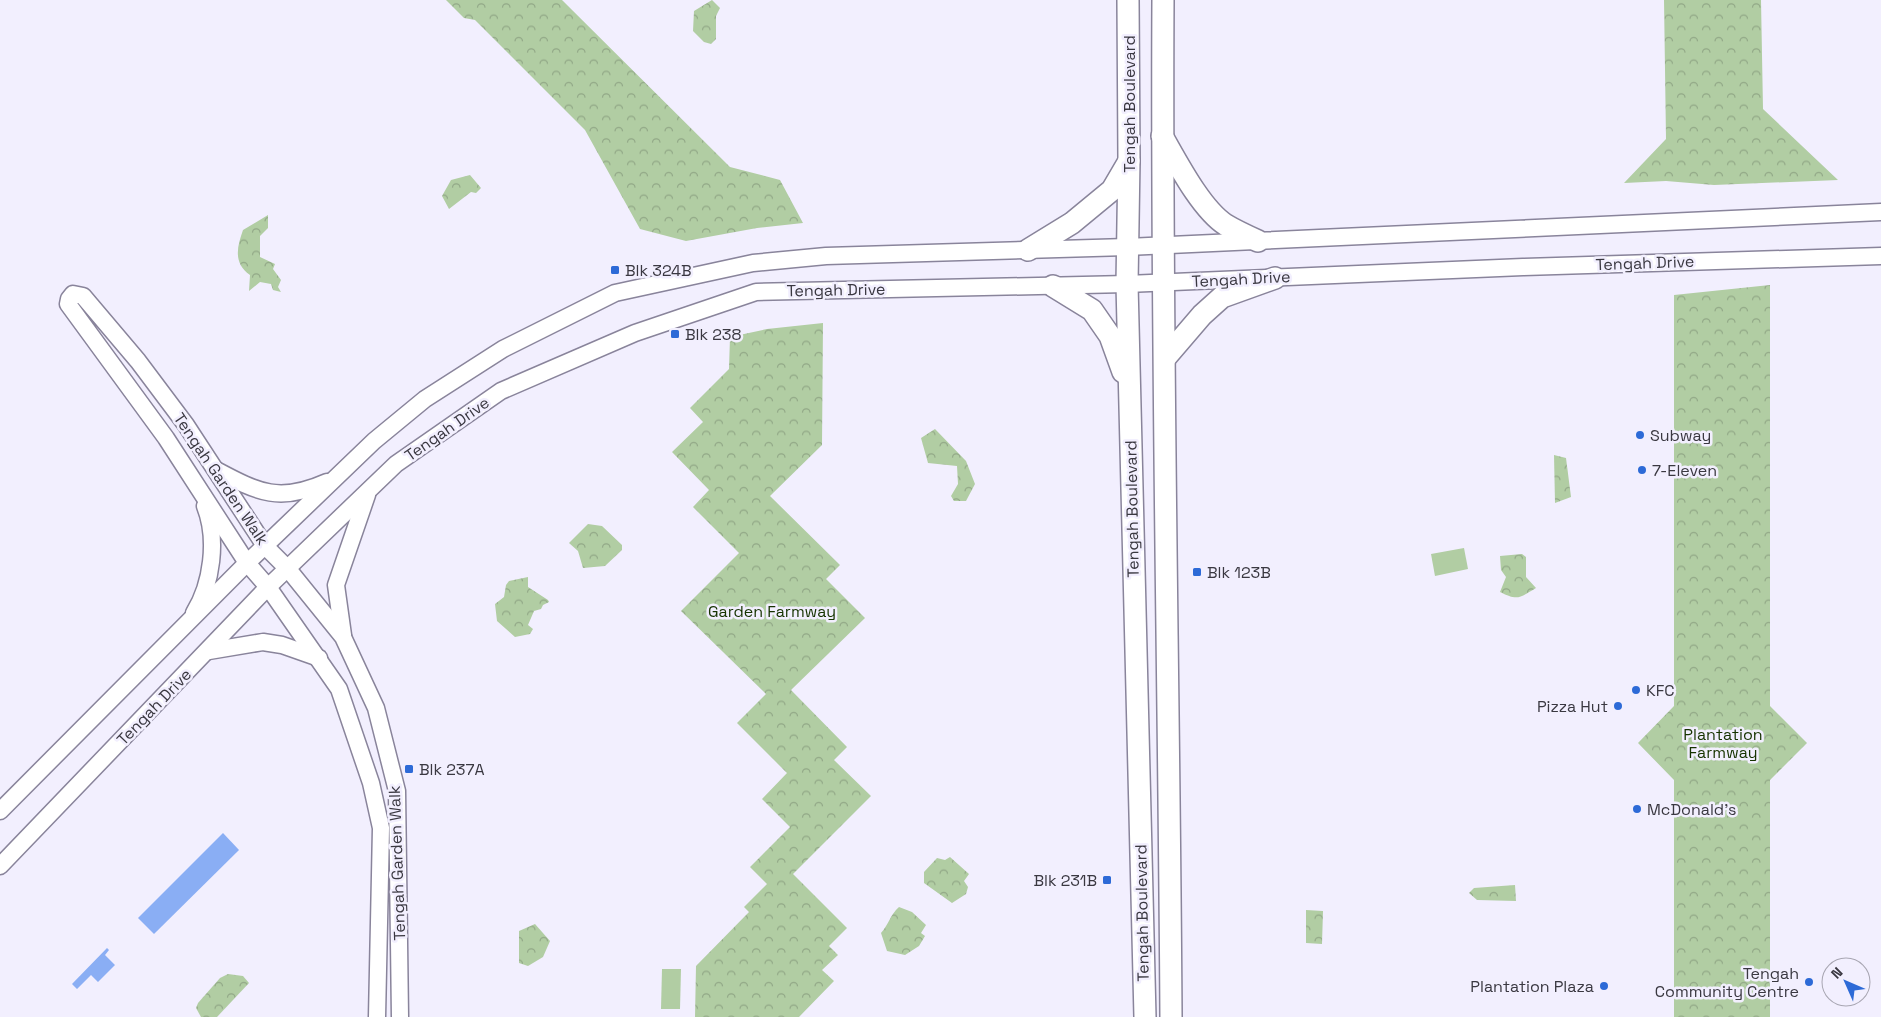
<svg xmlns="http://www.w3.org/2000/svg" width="1881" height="1017" font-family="'Space Grotesk',sans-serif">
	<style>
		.grass { fill: #b1cda3 }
		.forest { fill: url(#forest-crowns) }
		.water { fill: #8aaef4 }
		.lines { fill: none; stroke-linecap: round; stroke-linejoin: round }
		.minor-casing { stroke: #89849b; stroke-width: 19 }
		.major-casing { stroke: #89849b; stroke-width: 24 }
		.minor { stroke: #fff; stroke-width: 16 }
		.major { stroke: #fff; stroke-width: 21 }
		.poi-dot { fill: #2d6ad7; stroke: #f2effe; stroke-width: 2 }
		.labels { text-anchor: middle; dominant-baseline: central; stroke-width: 5; stroke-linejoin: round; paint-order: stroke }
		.street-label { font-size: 16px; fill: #3a3841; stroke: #f2effe }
		.poi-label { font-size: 16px; fill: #3a3841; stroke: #f2effe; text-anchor: start }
		.park-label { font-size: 16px; fill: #163300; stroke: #f2effe }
	</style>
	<defs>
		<pattern id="forest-crowns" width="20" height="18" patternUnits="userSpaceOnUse" patternTransform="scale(1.25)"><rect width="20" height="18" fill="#b1cda3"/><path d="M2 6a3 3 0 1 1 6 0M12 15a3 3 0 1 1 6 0" fill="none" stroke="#91a786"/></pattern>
	</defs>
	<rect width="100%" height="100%" fill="#f2effe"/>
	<!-- grass -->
	<g class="grass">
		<path d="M1464,548l4,21 -33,7 -4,-22z"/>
		<path d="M662,969h19l-1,40h-19z"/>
	</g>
	<!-- forest -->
	<g class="forest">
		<path d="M446,0h116l168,167 50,13 23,43 -46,5 -71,13 -46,-12 -55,-99 -110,-110 -11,-2z"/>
		<path d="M712,0l8,8 -4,8v23l-5,5 -7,-2 -11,-11 1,-20z"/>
		<path d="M1664,0h97l2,109 75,71 -124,5 -48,-4 -42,2 42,-44z"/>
		<path d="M470,175l11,13 -5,5 -5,-1 -22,17 -7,-13 9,-16z"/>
		<path d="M268,215v13l-8,8v21l15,7 -2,5 8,11 -3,7 3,5 -8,-2 -2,-6 -11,-2 -11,9 1,-16c-17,-12 -13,-28 -7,-45z"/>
		<path d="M1770,285v421l37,37 -37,37v237h-96v-237l-36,-37 36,-37v-411z"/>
		<path d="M823,323l-1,122 -52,51 70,69 -14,14 39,39 -74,72 56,57 -13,13 37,36 -78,78 54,54 -18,18 9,9 -16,15 12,11 -35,36h-104l1,-51 53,-54 -5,-5 23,-23 -17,-17 40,-40 -28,-28 25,-26 -50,-50 29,-29 -85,-83 58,-58 -46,-46 16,-17 -37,-38 31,-30 -13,-14 39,-39 1,-32 37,-8z"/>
		<path d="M935,429l31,32 9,23 -9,17h-12l-3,-5 7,-12 -1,-18 -29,-3 -7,-25z"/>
		<path d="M1554,455l12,3 5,39 -16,6z"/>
		<path d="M588,524l14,2 20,19v5l-17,16 -22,2 -5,-17 -9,-8z"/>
		<path d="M1522,554l4,3v20l10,11c-17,10 -18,13 -36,4l6,-15 -5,-7 -1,-14z"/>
		<path d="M528,577v10l20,13 1,2 -6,3 -2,4 -7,2 -6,14 5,4 -3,5 -15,3 -18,-16 -2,-17 9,-7 2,-12 3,-4z"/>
		<path d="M950,857l19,17 -5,7 4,6 -2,7 -14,9 -28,-20v-11l13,-14 8,2z"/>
		<path d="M1515,885l1,16 -39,-1 -8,-7 5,-5z"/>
		<path d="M899,907l13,5 14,13 -5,8 4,3 -6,10 -14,9 -18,-4 -6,-18c8,-9 9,-18 18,-26z"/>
		<path d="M1306,910l17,1 -1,33 -16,-1z"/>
		<path d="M535,924l15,17 -7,16 -15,9 -9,-3v-32z"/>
		<path d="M228,974l15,2 6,7 -32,34h-16l-5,-9 2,-5 22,-25z"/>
	</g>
	<!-- water -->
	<g class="water">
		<path d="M223,833l16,17 -85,84 -16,-16z"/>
		<path d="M107,948l2,2 -4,5 10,10 -17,17 -7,-7 -14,14 -5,-5z"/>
	</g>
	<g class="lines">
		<!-- minor casing -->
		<g class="minor-casing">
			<g id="minor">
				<path d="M216,470c43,23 64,33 111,12"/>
				<path d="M194,613c18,-29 24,-74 11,-107"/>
				<path d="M343,635l-7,-50 31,-90"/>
				<path d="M209,651l54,-9 19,3 37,13"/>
				<path d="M0,811l247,-248 127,-122 51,-42 78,-50 112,-56 138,-30 73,-7 301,-9 754,-35"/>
				<path d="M0,866l268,-279 128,-123 105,-73 134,-58 121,-41 371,-8 396,-17 358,-11"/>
				<path d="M377,1017l4,-189 -10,-45 -32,-94 -71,-102 -21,-24 -81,-125 -98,-134 1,-5 4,-5 10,2 55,65 48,64 79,121 23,23 55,68 33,71 21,83 3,226"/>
			</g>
		</g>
		<!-- major casing -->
		<g class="major-casing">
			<g id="major">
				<path d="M1128,0l1,160 -2,124 18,733"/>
				<path d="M1163,0c-2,339 6,678 8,1017"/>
				<path d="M1162,136c15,26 39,73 64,89 10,6 21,11 32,16"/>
				<path d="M1028,250l44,-27 40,-33 17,-29"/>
				<path d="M1053,286l39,24 18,26 13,36"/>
				<path d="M1166,357l36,-42 20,-18 53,-19"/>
			</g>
		</g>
		<!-- minor -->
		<use href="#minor" class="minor"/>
		<!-- major -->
		<use href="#major" class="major"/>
	</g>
	<!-- markers -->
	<g class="poi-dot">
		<rect x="610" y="265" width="10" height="10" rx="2.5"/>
		<rect x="670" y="329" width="10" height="10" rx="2.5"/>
		<circle cx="1640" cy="435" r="5"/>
		<circle cx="1642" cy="470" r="5"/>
		<rect x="1192" y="567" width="10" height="10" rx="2.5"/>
		<circle cx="1636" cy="690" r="5"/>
		<circle cx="1618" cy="706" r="5"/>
		<rect x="404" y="764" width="10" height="10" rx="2.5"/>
		<circle cx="1637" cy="809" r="5"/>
		<rect x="1102" y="875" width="10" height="10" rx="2.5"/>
		<circle cx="1809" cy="982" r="5"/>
		<circle cx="1604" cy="986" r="5"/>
	</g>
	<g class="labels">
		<!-- street labels -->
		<g class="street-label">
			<text transform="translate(1129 104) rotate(-90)">Tengah Boulevard</text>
			<text transform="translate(1645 263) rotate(-2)">Tengah Drive</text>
			<text transform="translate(1241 279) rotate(-3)">Tengah Drive</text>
			<text transform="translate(836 290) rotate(-1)">Tengah Drive</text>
			<text transform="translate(447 429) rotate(-35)">Tengah Drive</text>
			<text transform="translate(221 479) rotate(56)">Tengah Garden Walk</text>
			<text transform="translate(1132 509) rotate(-91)">Tengah Boulevard</text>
			<text transform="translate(154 707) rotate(-46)">Tengah Drive</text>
			<text transform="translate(397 863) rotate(-92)">Tengah Garden Walk</text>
			<text transform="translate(1142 913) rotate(-91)">Tengah Boulevard</text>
		</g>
		<!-- poi labels -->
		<g class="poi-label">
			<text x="625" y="270">Blk 324B</text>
			<text x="685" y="334">Blk 238</text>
			<text x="1650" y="435">Subway</text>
			<text x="1652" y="470">7-Eleven</text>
			<text x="1207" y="572">Blk 123B</text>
			<text x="1646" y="690">KFC</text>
			<text x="1608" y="706" text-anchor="end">Pizza Hut</text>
			<text x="419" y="769">Blk 237A</text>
			<text x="1647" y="809">McDonald's</text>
			<text x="1097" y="880" text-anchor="end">Blk 231B</text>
			<text x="1799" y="973" text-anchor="end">Tengah<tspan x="1799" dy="18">Community Centre</tspan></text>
			<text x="1594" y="986" text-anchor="end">Plantation Plaza</text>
		</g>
		<!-- park labels -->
		<g class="park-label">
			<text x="772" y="611">Garden Farmway</text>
			<text x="1723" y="734">Plantation<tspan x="1723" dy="18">Farmway</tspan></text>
		</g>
	</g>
	<!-- north arrow -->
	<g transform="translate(1846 982) rotate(315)"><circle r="24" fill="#f2effe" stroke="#a8a6b2"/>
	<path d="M0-4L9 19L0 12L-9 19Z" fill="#2d6ad7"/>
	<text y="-8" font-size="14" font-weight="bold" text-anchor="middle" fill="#3a3841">N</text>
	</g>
</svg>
